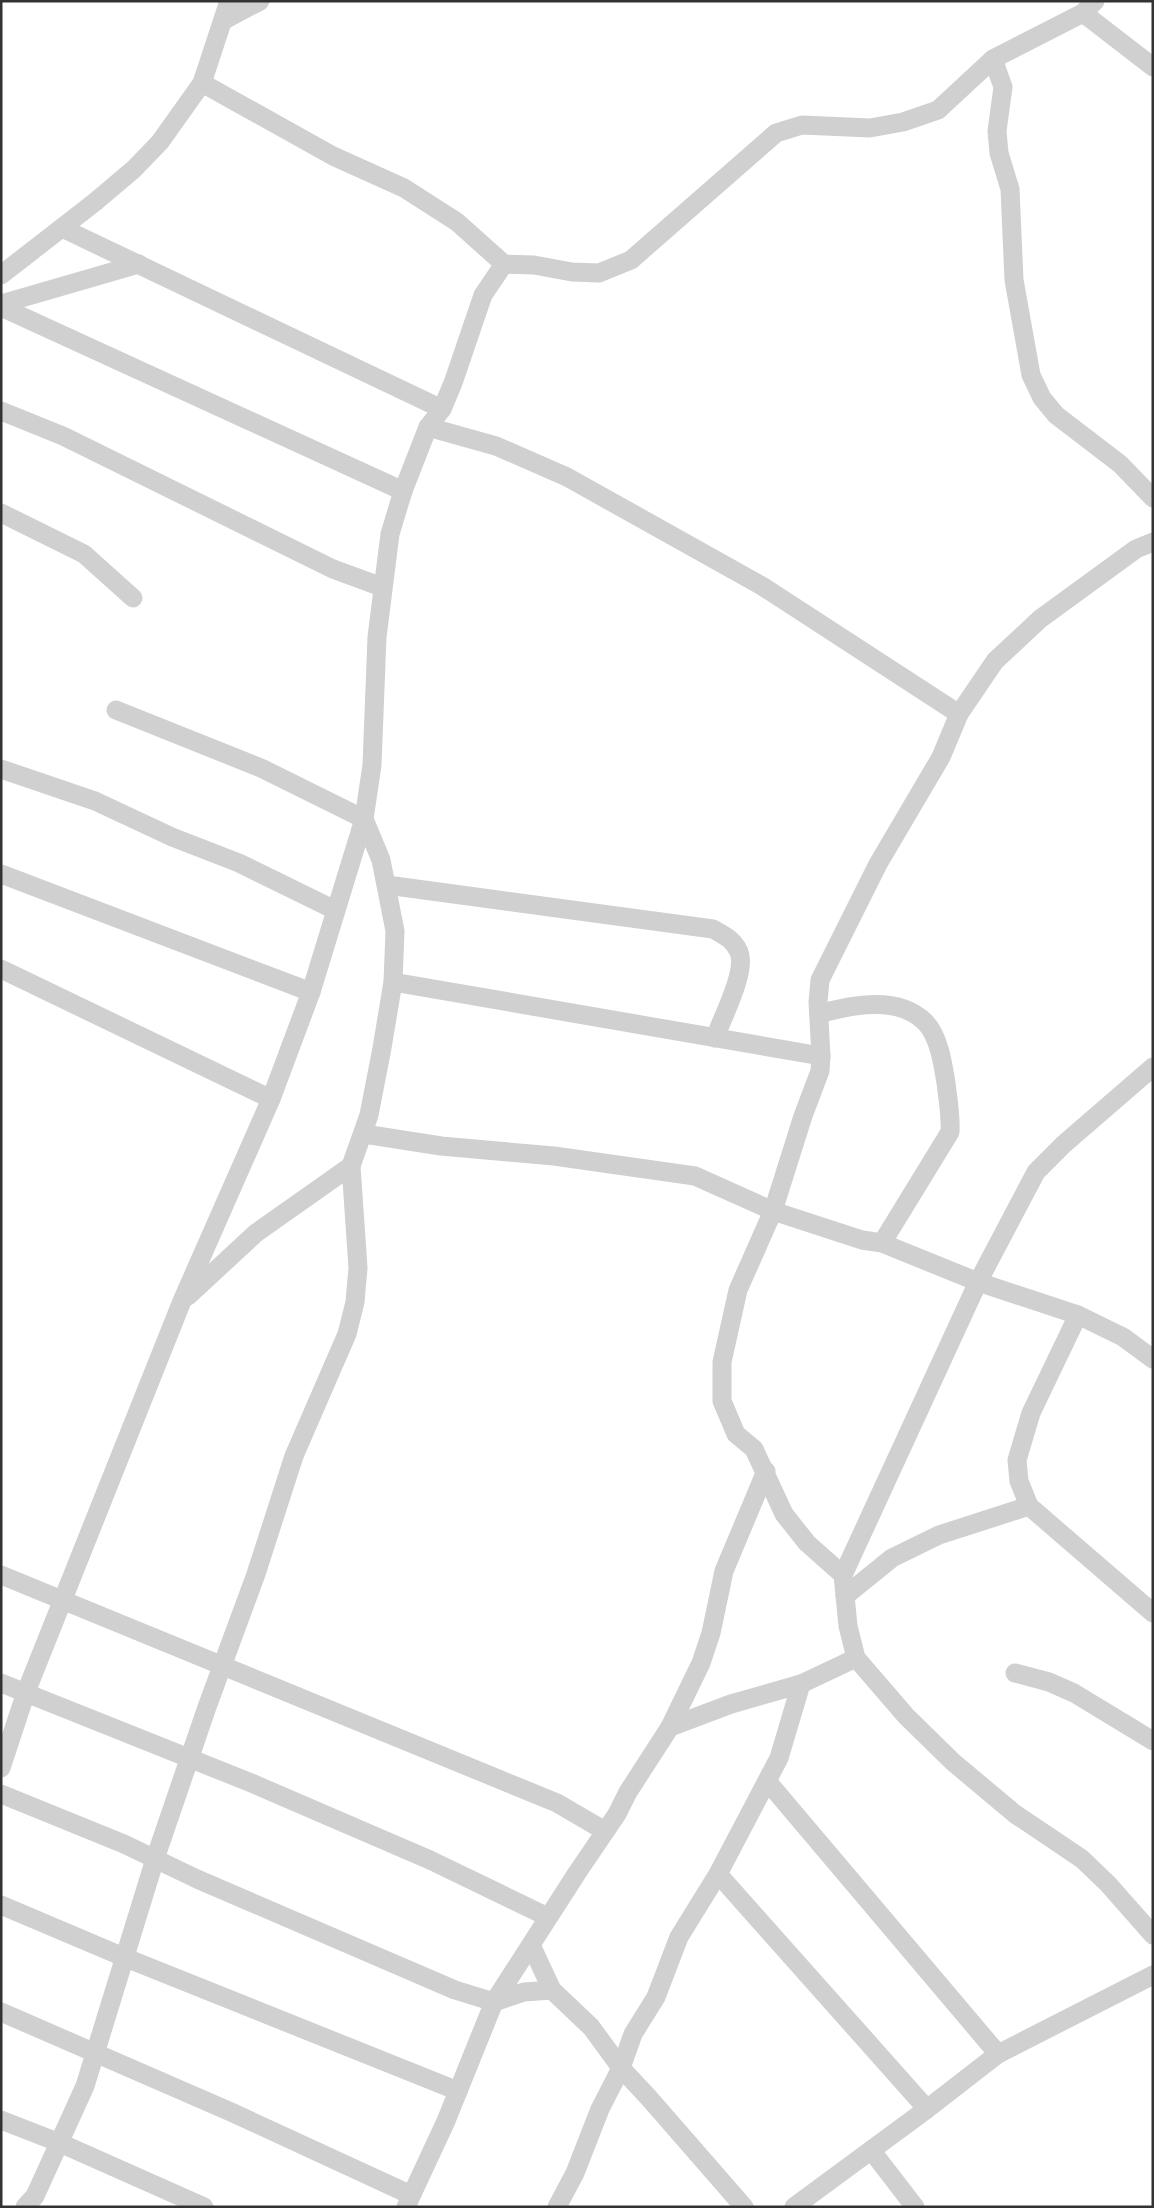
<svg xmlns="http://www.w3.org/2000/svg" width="1154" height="2208" font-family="'Titillium Web',sans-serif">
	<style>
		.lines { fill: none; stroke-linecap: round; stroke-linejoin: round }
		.minor { stroke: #d0d0d0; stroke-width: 19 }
	</style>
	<rect width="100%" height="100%" fill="#fff"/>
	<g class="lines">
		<!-- minor -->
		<g class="minor">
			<path d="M1083,13l70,54"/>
			<path d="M224,20l36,-19"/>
			<path d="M993,59l10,28 -6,44 2,22 11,36 4,91 17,95 11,23 14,17 64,49 33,34"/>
			<path d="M202,83l131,73 71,32 53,34 47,42 30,1 38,7 27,1 32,-13 145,-127 26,-8 68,3 33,-6 35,-12 55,-51 90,-46 12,-12"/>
			<path d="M62,228l380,181"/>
			<path d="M1,275l94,-73 39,-33 26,-27 42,-59 27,-82"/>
			<path d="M1,304l138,-40"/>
			<path d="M1,307l402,184"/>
			<path d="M1,411l62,25 270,133 49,18"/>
			<path d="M428,427l68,19 71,31 195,109 197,128"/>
			<path d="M1,513l83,41 49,44"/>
			<path d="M1,769l94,32 77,36 67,26 96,47"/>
			<path d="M1,874l310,118"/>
			<path d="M387,885l326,44c11,6 21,11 26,23 8,19 -17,66 -24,86"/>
			<path d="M1,969l270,130"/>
			<path d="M393,982l428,74"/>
			<path d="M819,1014c32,-9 79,-19 106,8 14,14 18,42 21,61 2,17 5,33 4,49l-68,111"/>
			<path d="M1153,1067l-89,77 -28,28 -58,110 -135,293 5,51 8,32 50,58 47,46 62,52 67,45 26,25 45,51"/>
			<path d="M364,1134l77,12 113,10 141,20 78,35 89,29 20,3 96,39 100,33 45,22 30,22"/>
			<path d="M188,1296l68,-63 95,-67"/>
			<path d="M1029,1506l-10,-25 -2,-21 14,-47 47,-98"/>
			<path d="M1,1575l556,228 48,28"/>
			<path d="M843,1575l-36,-32 -23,-29 -30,-65 -18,-15 -14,-33v-39l16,-72 35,-79 30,-95 17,-45 1,-15 -3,-54 2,-22 58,-116 63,-107 18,-43 36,-53 45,-42 96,-70 17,-7"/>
			<path d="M845,1596l47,-38 47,-23 90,-29 124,107"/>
			<path d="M1015,1673l34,9 25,11 79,48"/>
			<path d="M1,1683l248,99 181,78 118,57"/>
			<path d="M670,1727l31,-64 10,-30 13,-62 42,-100"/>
			<path d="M1,1768l25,-76 156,-391 89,-202 40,-107 53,-173 8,-54 5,-128 13,-103 13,-43 25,-64 14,-18 11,-26 30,-88 21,-31"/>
			<path d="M767,1781l231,273"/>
			<path d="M1,1794l123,50 73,35 258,111 39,12 30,-10 28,-2 39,37 30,41 28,30 95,109"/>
			<path d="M718,1874l209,235"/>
			<path d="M1,1905l125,53 332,133"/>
			<path d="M531,1945l21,45"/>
			<path d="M1,2012l230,100 180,83"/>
			<path d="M1,2120l59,23 144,64"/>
			<path d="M871,2150l44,57"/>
			<path d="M25,2207l10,-11 50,-110 70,-227 52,-152 49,-133 38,-118 53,-122 8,-32 3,-34 -7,-102 18,-51 13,-67 11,-66 2,-51 -14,-71 -17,-41 -103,-51 -145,-58"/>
			<path d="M406,2207l40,-86 48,-119 83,-129 40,-59 11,-22 42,-65 61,-23 70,-20 55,-26"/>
			<path d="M557,2207l18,-34 25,-64 21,-41 12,-34 23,-37 23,-60 39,-63 61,-116 22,-74"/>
			<path d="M794,2207l133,-98 71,-55 155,-79"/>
		</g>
	</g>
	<!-- border -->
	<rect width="1154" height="2208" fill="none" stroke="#333333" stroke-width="5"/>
</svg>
